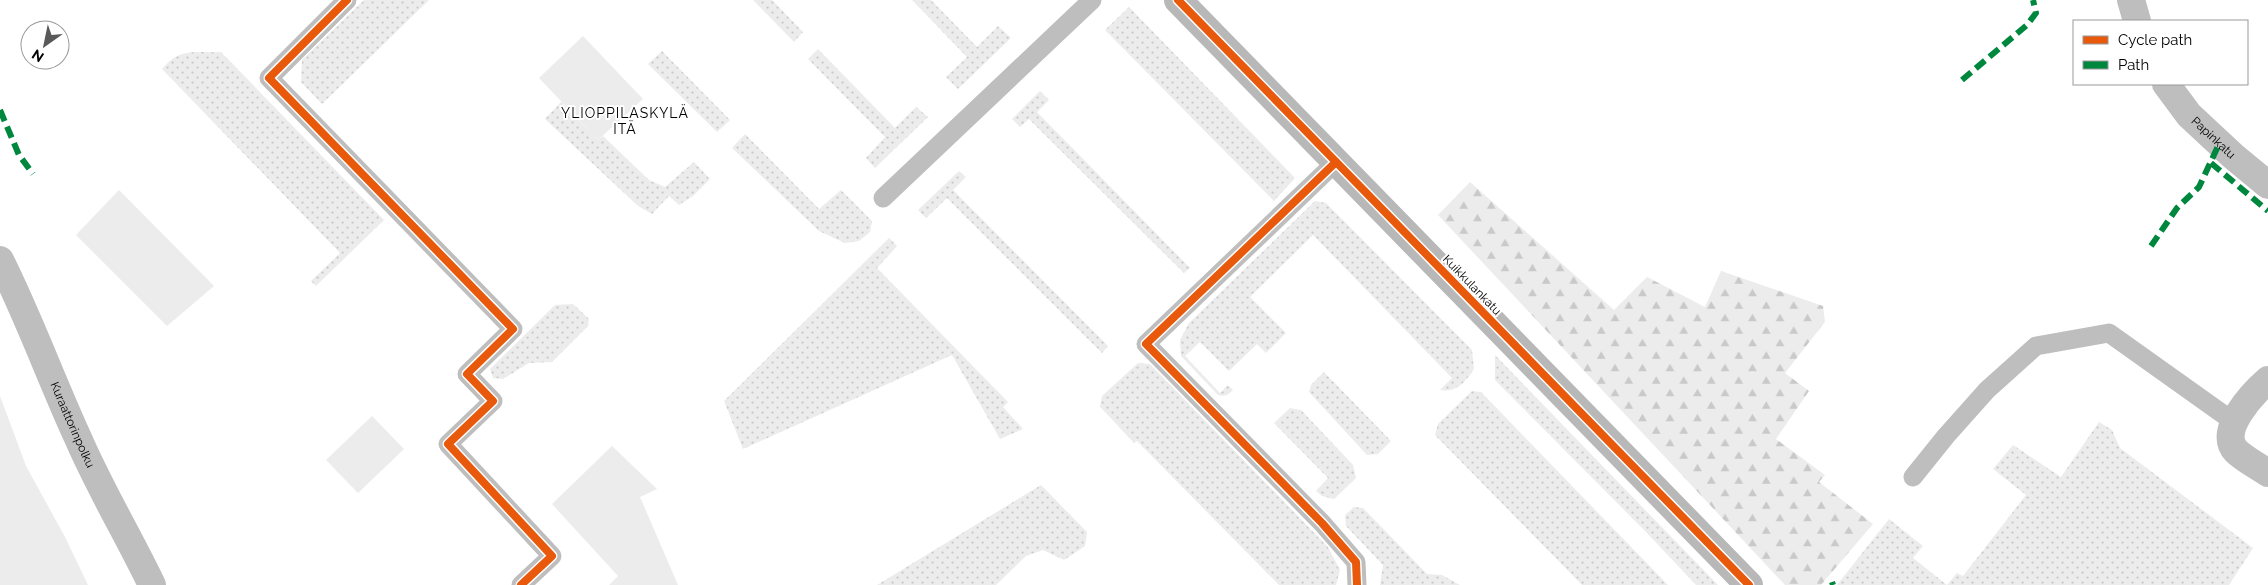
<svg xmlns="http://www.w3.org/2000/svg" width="2268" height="585" font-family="Raleway,sans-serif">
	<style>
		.grass { fill: url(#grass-dots) }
		.forest { fill: url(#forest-firs) }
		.park { fill: #ececec }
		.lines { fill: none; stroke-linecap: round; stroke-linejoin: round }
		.lane { stroke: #bebebe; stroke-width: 19 }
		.street { stroke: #bebebe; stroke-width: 28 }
		.secondary { stroke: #b8b8b8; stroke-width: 28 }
		.quiet { stroke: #00873e; stroke-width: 6; stroke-dasharray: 12 6; stroke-linecap: butt }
		.cycleway-casing { stroke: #fff; stroke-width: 11 }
		.cycleway { stroke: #e8590c; stroke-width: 8 }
		.labels { text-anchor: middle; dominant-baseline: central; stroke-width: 4; stroke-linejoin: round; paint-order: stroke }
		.street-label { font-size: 12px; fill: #000; stroke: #fff }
		.neighbourhood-label { font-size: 14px; letter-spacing: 1px; fill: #000; stroke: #fff }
	</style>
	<defs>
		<pattern id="grass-dots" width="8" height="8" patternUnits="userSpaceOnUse" patternTransform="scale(1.25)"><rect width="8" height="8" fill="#ececec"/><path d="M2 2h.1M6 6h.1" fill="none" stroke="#c9c9c9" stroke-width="1.8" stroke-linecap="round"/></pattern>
		<pattern id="forest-firs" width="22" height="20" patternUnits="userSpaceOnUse" patternTransform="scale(1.25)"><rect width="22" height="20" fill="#ececec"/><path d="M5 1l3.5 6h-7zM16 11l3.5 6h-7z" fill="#c9c9c9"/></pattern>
	</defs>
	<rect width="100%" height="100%" fill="#fff"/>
	<!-- grass -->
	<g class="grass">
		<path d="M364,0h65l-107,104 -21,-22 1,-22z"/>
		<path d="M753,0h19l31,32 -9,10z"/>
		<path d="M912,0h19l46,47 21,-21 13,12 -53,51 -12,-12 21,-20z"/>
		<path d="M1129,7l166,171 -21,23 -169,-171z"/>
		<path d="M818,49l77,79 21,-21 12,10 -53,51 -9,-10 19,-21 -77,-78z"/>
		<path d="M662,51l68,69 -13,12 -69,-68z"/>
		<path d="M221,52l163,168 -68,66 -5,-5 29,-28 -178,-184c18,-22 33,-16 59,-17z"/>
		<path d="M1040,91l9,9 -12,12 153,156 -6,5 -155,-154 -9,8 -8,-8z"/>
		<path d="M561,102l37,38 5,-4 46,44 16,7 29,-25 16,17 -17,17 -14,9 -10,-9 -17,18 -14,-8 -93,-87z"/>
		<path d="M745,134l74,75 22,-19 31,31 -2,11 -11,9 -14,2 -26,-12 -87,-83z"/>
		<path d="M959,171l7,6 -13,13 155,156 -6,7 -155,-155 -21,20 -8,-8z"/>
		<path d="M1315,201l11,2 146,147 2,19c-8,12 -17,24 -34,21l12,-12 -139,-143 -63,62 36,36 -20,20 -9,-9 -28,27 -29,-29 -15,14 35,37 8,-8 5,5c-5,5 -8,7 -15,5l-37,-39 -1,-16 9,-17z"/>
		<path d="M889,238l8,8 -20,22 131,134 -5,5 20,22 -23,10 -48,-84 -209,94 -19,-48z"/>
		<path d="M573,304l16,15 -1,7 -36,36 -23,1 -26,16 -10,-1 -3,-9 65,-64z"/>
		<path d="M1495,355l223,230h-22l-50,-53 -151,-152z"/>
		<path d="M1138,363l12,1 178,183 12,23 -4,15h-57l-142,-144 -3,2 -29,-31 -5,-5 2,-11z"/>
		<path d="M1324,372l67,69 -13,13 -11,1 -58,-63 2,-7z"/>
		<path d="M1472,391l9,1 187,193h-86l-147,-150 3,-11z"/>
		<path d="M1290,408l11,2 52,55 3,13 -22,21 -12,-3 -6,-5 12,-13 -54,-55z"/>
		<path d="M2099,422l13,8 8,18 133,100 -24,37h-392l52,-66 34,27 -10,12 34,27 10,-12 6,3 63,-81 -33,-26 20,-24 48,32z"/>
		<path d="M1041,485l46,47 -2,14 -21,14 -21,-10 -17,6 -30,29h-119z"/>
		<path d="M1354,507l9,1 64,66 15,1 18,10h-80l3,-20 -37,-39 -1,-11z"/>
	</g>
	<!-- forest -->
	<path class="forest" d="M1470,182l144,128 33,-33 58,30 16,-36 102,35 2,16 -40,51 24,18 -33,48 49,36 -6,7 54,42 -52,61h-36l-347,-370z"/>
	<!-- park -->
	<g class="park">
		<path d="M583,36l60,63 -45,41 -59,-62z"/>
		<path d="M119,190l95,96 -47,40 -91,-91z"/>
		<path d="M0,396l26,70 39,71 23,48h-88z"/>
		<path d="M372,416l32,33 -46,44 -32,-33z"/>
		<path d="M612,446l45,43 -17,8 38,88h-69l9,-9 -66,-72z"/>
	</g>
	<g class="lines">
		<!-- lane -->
		<g class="lane">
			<path d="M347,0l-78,78 244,251 -46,45 26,27 -45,43 104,112 -31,29"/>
			<path d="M1336,162l-190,182 176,179 34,39 1,23"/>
			<path d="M883,198l209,-198"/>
			<path d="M1913,477l33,-41 41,-46 49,-44 73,-13 125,89"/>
		</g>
		<!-- street -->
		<g class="street">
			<path d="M2131,0l6,21"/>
			<path id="s1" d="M2166,84l23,31 44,41 35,29"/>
			<path id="s2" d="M0,260c29,58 51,119 78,178 22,51 50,97 74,147"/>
			<path d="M2268,380c-15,13 -51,51 -32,71 8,8 22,15 32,22"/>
		</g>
		<!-- secondary -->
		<path class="secondary" d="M1178,0l571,585"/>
		<!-- quiet -->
		<g class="quiet">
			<path d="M1962,80l65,-55 9,-12 -3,-13"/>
			<path d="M0,110l19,45 14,19"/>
			<path d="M2211,163l57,48"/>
			<path d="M2151,246l26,-38 22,-21 20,-43"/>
			<path d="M1832,582l1,3"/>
		</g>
		<!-- cycleway casing -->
		<g class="cycleway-casing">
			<g id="cycleway">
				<path d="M347,0l-78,78 244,251 -46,45 26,27 -45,43 104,112 -31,29"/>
				<path d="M1178,0l571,585"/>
				<path d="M1336,162l-190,182 176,179 34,39 1,23"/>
			</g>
		</g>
		<!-- cycleway -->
		<use href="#cycleway" class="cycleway"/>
	</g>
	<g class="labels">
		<!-- street labels -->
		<g class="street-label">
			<text stroke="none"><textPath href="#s1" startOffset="72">Papinkatu</textPath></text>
			<text transform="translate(1472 285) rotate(46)">Kuikkulankatu</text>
			<text stroke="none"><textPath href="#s2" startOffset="180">Kuraattorinpolku</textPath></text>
		</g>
		<!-- neighbourhood labels -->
		<g class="neighbourhood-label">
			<text x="625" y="113">YLIOPPILASKYLÄ<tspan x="625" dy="16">ITÄ</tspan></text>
		</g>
	</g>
	<!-- legend -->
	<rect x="2073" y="20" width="175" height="65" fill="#ffffff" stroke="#999999"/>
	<rect x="2083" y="36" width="25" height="8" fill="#e8590c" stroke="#999999"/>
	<text x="2118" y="45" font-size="15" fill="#000000">Cycle path</text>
	<rect x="2083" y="61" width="25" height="8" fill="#00873e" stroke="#999999"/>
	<text x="2118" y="70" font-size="15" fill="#000000">Path</text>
	<!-- north arrow -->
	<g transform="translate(45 45) rotate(213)"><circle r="24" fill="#ffffff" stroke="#999999"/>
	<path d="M0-4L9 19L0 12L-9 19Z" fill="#595959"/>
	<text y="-8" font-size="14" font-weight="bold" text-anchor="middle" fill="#000000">N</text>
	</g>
</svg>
